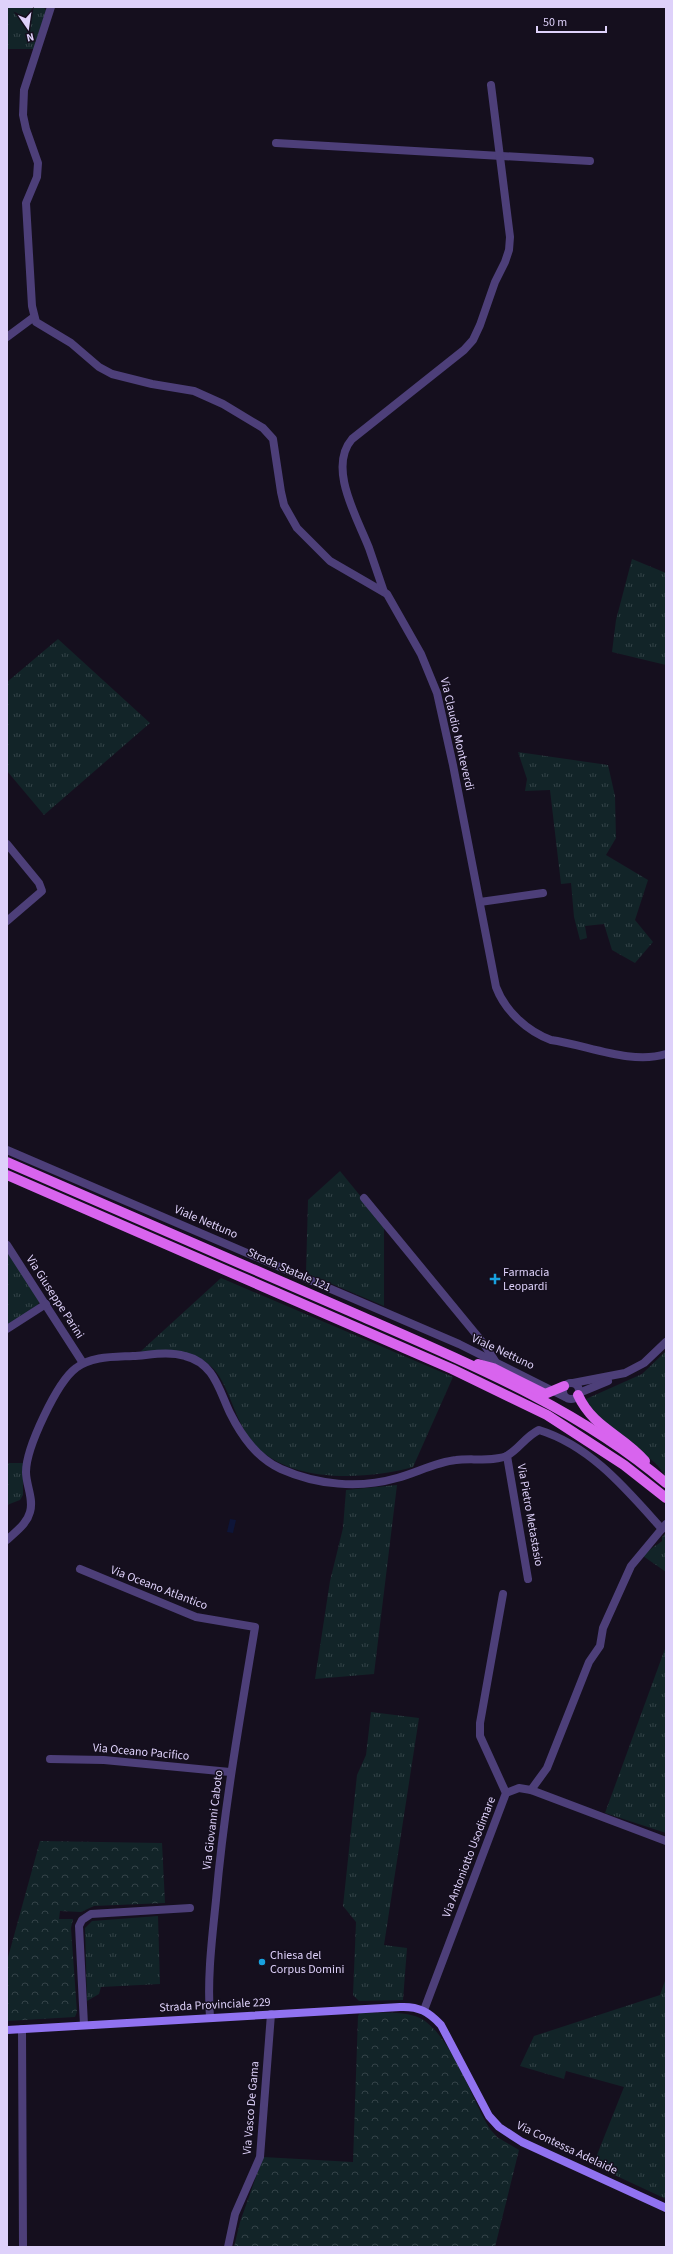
<svg xmlns="http://www.w3.org/2000/svg" width="673" height="2254" font-family="'Source Sans 3',sans-serif">
	<style>
		.grass { fill: url(#grass-tufts) }
		.forest { fill: url(#forest-crowns) }
		.water { fill: #0e1538 }
		.lines { fill: none; stroke-linecap: round; stroke-linejoin: round }
		.street { stroke: #4d3f79; stroke-width: 8 }
		.secondary { stroke: #9072f0; stroke-width: 8 }
		.primary { stroke: #d864ee; stroke-width: 10 }
		.poi-dot { fill: #18a1df; stroke: #150f1e; stroke-width: 1.5 }
		.labels { text-anchor: middle; dominant-baseline: central; stroke-width: 3; stroke-linejoin: round; paint-order: stroke }
		.street-label { font-size: 12px; fill: #ded1fa; stroke: #150f1e }
		.poi-label { font-size: 12px; fill: #ded1fa; stroke: #150f1e; text-anchor: start }
	</style>
	<defs>
		<pattern id="grass-tufts" width="24" height="20" patternUnits="userSpaceOnUse"><rect width="24" height="20" fill="#122428"/><path d="M3 7l-1-3M5 7V3M7 7l1-3M15 17l-1-3M17 17v-4M19 17l1-3" fill="none" stroke="#344348"/></pattern>
		<pattern id="forest-crowns" width="20" height="18" patternUnits="userSpaceOnUse"><rect width="20" height="18" fill="#122428"/><path d="M2 6a3 3 0 1 1 6 0M12 15a3 3 0 1 1 6 0" fill="none" stroke="#344348"/></pattern>
	</defs>
	<rect width="100%" height="100%" fill="#150f1e"/>
	<!-- grass -->
	<g class="grass">
		<path d="M7,7h36l4,4 -12,38h-28z"/>
		<path d="M632,559l34,14v92l-54,-13 4,-32z"/>
		<path d="M58,639l92,84 -106,92 -37,-44v-89z"/>
		<path d="M518,752l90,13 7,31 1,42 -10,17 42,25 -13,40 18,22 -18,21 -23,-13 -8,-26 -19,2 2,12 -7,2 -6,-23 -3,-34 -10,1 -11,-94 -25,1 2,-12z"/>
		<path d="M340,1171l44,54v81l-78,-33 2,-73z"/>
		<path d="M7,1251l33,50 -3,5 -30,19z"/>
		<path d="M221,1278l232,99 -40,90c-47,13 -123,17 -159,-23 -14,-16 -20,-38 -29,-57 -17,-38 -49,-38 -85,-35z"/>
		<path d="M666,1351v126c-4,-5 -7,-11 -12,-15 -23,-21 -56,-32 -68,-63l56,-25z"/>
		<path d="M9,1463h14v32l-3,5 -13,5v-41z"/>
		<path d="M397,1485l-23,189 -59,5 15,-98 13,-53 3,-38z"/>
		<path d="M666,1533v39l-23,-16c6,-7 13,-10 19,-15v-4z"/>
		<path d="M666,1646v187l-61,-20z"/>
		<path d="M371,1712l48,6 -35,227 23,3 -4,52 -44,1 -6,-6 3,-73 -13,-16 14,-131 9,-20z"/>
		<path d="M158,1916l2,68 -59,3 -2,7 -12,7 -2,-73 7,-7z"/>
		<path d="M666,1978v221l-73,-34 31,-78 -58,-16 -2,8 -44,-13 14,-30 126,-41z"/>
	</g>
	<!-- forest -->
	<g class="forest">
		<path d="M40,1841l122,2 3,60 -71,3 -13,6 -21,-1 -1,8h14l-2,9 6,84 -2,5 -68,4v-60z"/>
		<path d="M360,2013c18,0 38,-2 55,3 34,11 56,83 75,113l7,8 22,13 -24,97h-261l6,-25 23,-65 90,5 5,-146z"/>
	</g>
	<!-- water -->
	<path class="water" d="M230,1519l6,1 -3,13 -6,-1z"/>
	<g class="lines">
		<!-- street -->
		<g class="street">
			<path d="M51,7l-27,83 -1,25 3,14 12,34 -1,14 -11,26 6,103 4,16 35,21 28,24 13,7 40,10 42,7 29,13 40,24 10,11 8,53 3,13 13,23 33,33 57,33 34,60 16,39 16,72 43,222c9,24 31,44 55,53 36,5 80,25 115,14"/>
			<path d="M276,143l314,18"/>
			<path d="M7,337l27,-20"/>
			<path d="M384,592c-5,-15 -10,-29 -15,-44 -11,-29 -42,-80 -17,-109l112,-89 9,-10 7,-15 15,-43 10,-20 4,-12 1,-13 -19,-152"/>
			<path d="M7,844l32,39 3,8 -35,30"/>
			<path d="M480,902l63,-9"/>
			<path d="M7,1150l452,194 106,53"/>
			<path d="M364,1198l120,146 11,17"/>
			<path d="M7,1245l76,118"/>
			<path d="M7,1329l39,-25"/>
			<circle cx="571" cy="1391" r="8"/>
			<path d="M573,1383l52,-10 19,-10 22,-21"/>
			<path d="M579,1393l29,-12"/>
			<path d="M507,1456l21,123"/>
			<path d="M7,1540c8,-8 20,-16 23,-28 4,-13 -4,-27 -4,-40 0,-24 31,-90 50,-104 15,-12 39,-11 57,-12 17,-1 35,-5 52,0 29,7 34,34 45,57 12,24 27,45 51,56 36,16 78,20 116,9 19,-5 39,-16 59,-18 13,-2 41,2 52,-5 11,-6 18,-19 31,-25 52,16 88,60 123,99"/>
			<path d="M80,1569l116,48 59,10c-15,91 -31,181 -39,273 -4,39 -9,78 -6,117"/>
			<path d="M50,1759l54,1 126,12"/>
			<path d="M531,1790l16,-22 42,-106 11,-16 3,-18 28,-62 35,-42"/>
			<path d="M506,1793l13,-5 12,2 135,51"/>
			<path d="M424,2010l82,-217 -26,-57v-13l23,-129"/>
			<path d="M84,2025l-5,-99 3,-6 9,-6 99,-6"/>
			<path d="M22,2029l1,218"/>
			<path d="M228,2247l7,-33 25,-57 11,-143"/>
		</g>
		<!-- secondary -->
		<path class="secondary" d="M7,2030l393,-23c19,-1 29,5 41,18l48,91 10,11 23,15 144,66"/>
		<!-- primary -->
		<g class="primary">
			<path d="M7,1162c119,52 237,103 356,155 105,46 215,91 303,166"/>
			<path d="M7,1175l445,194 95,46 77,50 42,33"/>
			<path d="M478,1364l15,4 52,26 19,-8"/>
			<path d="M578,1395c15,33 45,40 67,66"/>
		</g>
	</g>
	<!-- markers -->
	<g class="poi-dot">
		<path d="M493 1273h4v4h4v4h-4v4h-4v-4h-4v-4h4z"/>
		<circle cx="262" cy="1962" r="4"/>
	</g>
	<g class="labels">
		<!-- street labels -->
		<g class="street-label">
			<text transform="translate(457 734) rotate(77)">Via Claudio Monteverdi</text>
			<text transform="translate(206 1222) rotate(23)">Viale Nettuno</text>
			<text transform="translate(289 1270) rotate(24)">Strada Statale 121</text>
			<text transform="translate(55 1297) rotate(57)">Via Giuseppe Parini</text>
			<text transform="translate(503 1352) rotate(25)">Viale Nettuno</text>
			<text transform="translate(530 1515) rotate(80)">Via Pietro Metastasio</text>
			<text transform="translate(159 1588) rotate(21)">Via Oceano Atlantico</text>
			<text transform="translate(141 1752) rotate(5)">Via Oceano Pacifico</text>
			<text transform="translate(213 1820) rotate(-83)">Via Giovanni Caboto</text>
			<text transform="translate(469 1857) rotate(-69)">Via Antoniotto Usodimare</text>
			<text transform="translate(215 2005) rotate(-3)">Strada Provinciale 229</text>
			<text transform="translate(251 2108) rotate(-85)">Via Vasco De Gama</text>
			<text transform="translate(567 2148) rotate(25)">Via Contessa Adelaide</text>
		</g>
		<!-- poi labels -->
		<g class="poi-label">
			<text x="503" y="1272">Farmacia<tspan x="503" dy="14">Leopardi</tspan></text>
			<text x="270" y="1955">Chiesa del<tspan x="270" dy="14">Corpus Domini</tspan></text>
		</g>
	</g>
	<!-- border -->
	<rect width="673" height="2254" fill="none" stroke="#ded1fa" stroke-width="16"/>
	<!-- north arrow -->
	<g transform="translate(28 28) rotate(167)" stroke="#150f1e" stroke-width="3" paint-order="stroke">
	<path d="M0-3L7 15L0 10L-7 15Z" fill="#ded1fa"/>
	<text y="-6" font-size="11" font-weight="bold" text-anchor="middle" fill="#ded1fa">N</text>
	</g>
	<!-- scale -->
	<path d="M537 26v6h69v-6" fill="none" stroke="#ded1fa" stroke-width="2"/>
	<text x="543" y="26" font-size="12" fill="#ded1fa" stroke="#150f1e" stroke-width="3" paint-order="stroke">50 m</text>
</svg>
